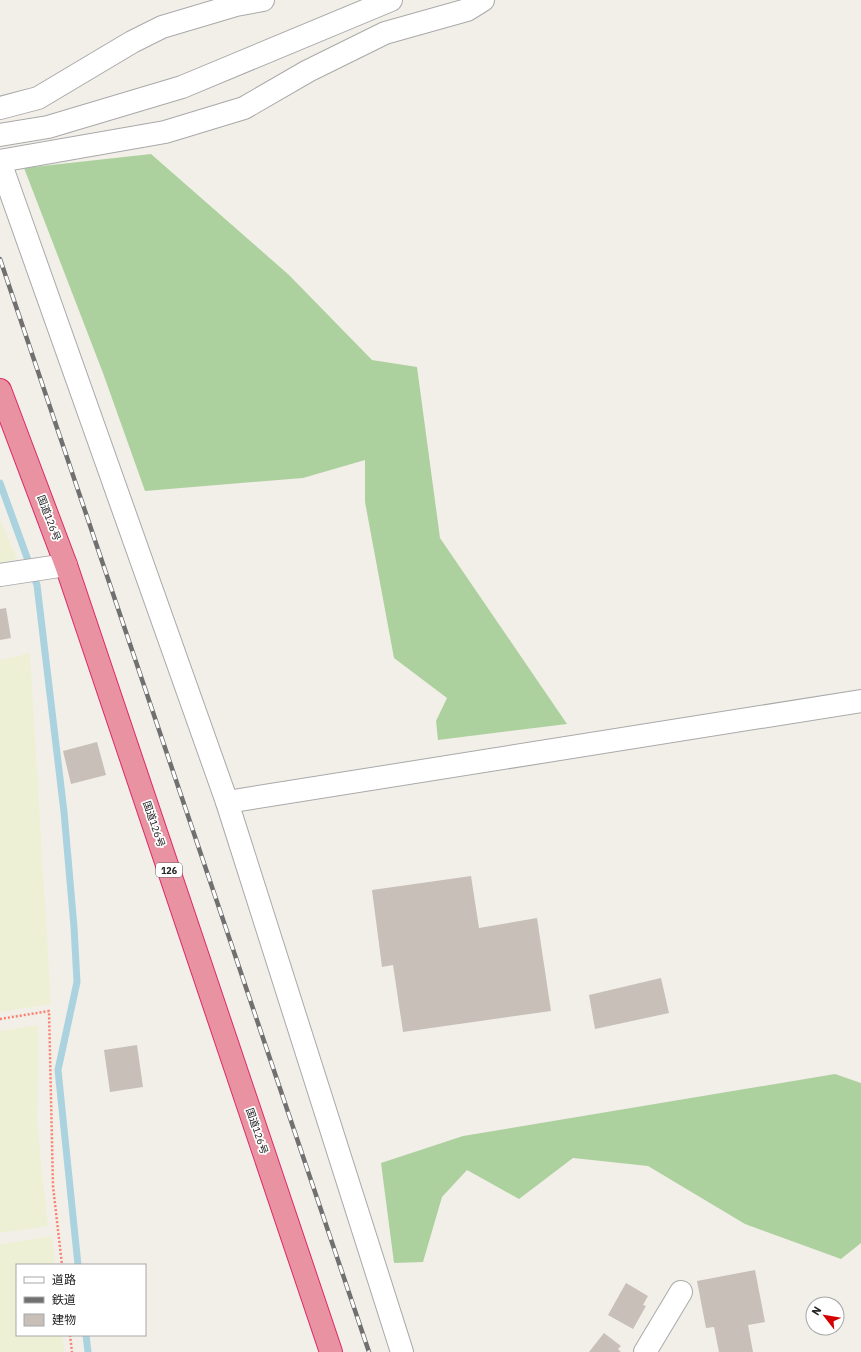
<svg xmlns="http://www.w3.org/2000/svg" width="861" height="1352" font-family="'IBM Plex Sans','Noto Sans JP',sans-serif">
	<style>
		.farmland { fill: #eef0d5 }
		.forest { fill: #add19e }
		.lines { fill: none; stroke-linecap: round; stroke-linejoin: round }
		.stream { stroke: #aad3df; stroke-width: 7 }
		.building { fill: #c7bfb8 }
		.minor-casing { stroke: #a9a9a9; stroke-width: 24 }
		.highway-casing { stroke: #dc2a67; stroke-width: 24 }
		.path { stroke: #fa8072; stroke-width: 2.5; stroke-dasharray: 2 2; stroke-linecap: butt }
		.minor { stroke: #fff; stroke-width: 22 }
		.highway { stroke: #e892a2; stroke-width: 22 }
		.rail-casing { stroke: #707070; stroke-width: 4.5 }
		.rail { stroke: #fff; stroke-width: 3; stroke-dasharray: 9; stroke-linecap: butt }
		.labels { text-anchor: middle; dominant-baseline: central; stroke-width: 3.5; stroke-linejoin: round; paint-order: stroke }
		.shield { fill: #fff; stroke: #646464; stroke-width: 1 }
		.shield-label { font-size: 9px; font-weight: bold; fill: #222 }
		.street-label { font-size: 10px; fill: #222; stroke: #fff }
	</style>
	<rect width="100%" height="100%" fill="#f2efe9"/>
	<!-- farmland -->
	<g class="farmland">
		<path d="M0,519l17,40 -17,4z"/>
		<path d="M30,653l21,351 -51,8v-352z"/>
		<path d="M38,1025l-1,99 11,102 -48,7v-202z"/>
		<path d="M52,1236l3,29h-38v70h46l1,17h-64v-108z"/>
	</g>
	<!-- forest -->
	<g class="forest">
		<path d="M151,154l138,121 83,85 45,7 23,171 127,186 -129,16 -2,-19 11,-23 -53,-40 -29,-156v-42l-62,18 -158,13 -42,-118 -79,-205z"/>
		<path d="M835,1074l26,9v160l-20,16 -96,-35 -97,-58 -75,-8 -54,41 -52,-29 -25,27 -19,65 -29,1 -13,-100 82,-27z"/>
	</g>
	<g class="lines">
		<!-- stream -->
		<g class="stream">
			<path d="M0,483l37,102 27,227 10,115 3,55 -19,88 20,195"/>
			<path d="M86,1335l2,17"/>
		</g>
	</g>
	<!-- building -->
	<g class="building">
		<path d="M6,608l5,30 -11,2v-31z"/>
		<path d="M97,742l9,33 -35,9 -8,-33z"/>
		<path d="M471,876l8,52 58,-10 14,93 -148,21 -10,-67 -11,2 -10,-77z"/>
		<path d="M661,978l8,35 -74,16 -6,-34z"/>
		<path d="M137,1045l6,42 -33,5 -6,-42z"/>
		<path d="M755,1270l10,52 -17,3 5,27h-34l-5,-25 -8,1 -9,-47z"/>
		<path d="M626,1283l22,13 -5,9 3,1 -13,23 -25,-14z"/>
		<path d="M604,1333l17,13 -3,3 3,3h-32z"/>
	</g>
	<g class="lines">
		<!-- minor casing -->
		<g class="minor-casing">
			<g id="minor">
				<path d="M0,108l38,-10 94,-56 30,-15 74,-22 27,-5"/>
				<path d="M0,135l48,-8 134,-40 209,-87"/>
				<path d="M0,161l165,-29 79,-24 64,-37 77,-38 82,-23 16,-10"/>
				<path d="M0,162l227,640 175,550"/>
				<path d="M0,575l66,-10"/>
				<path d="M227,802l634,-101"/>
				<path d="M645,1352l36,-60"/>
			</g>
		</g>
		<!-- highway casing -->
		<g class="highway-casing">
			<path id="highway" d="M0,390l66,175 265,787"/>
		</g>
		<!-- path -->
		<g class="path">
			<path d="M0,1019l49,-8 4,175 9,79"/>
			<path d="M70,1335l2,17"/>
		</g>
		<!-- minor -->
		<use href="#minor" class="minor"/>
		<!-- highway -->
		<use href="#highway" class="highway"/>
		<!-- rail casing -->
		<g class="rail-casing">
			<path id="rail" d="M0,259l369,1093"/>
		</g>
		<!-- rail -->
		<use href="#rail" class="rail"/>
	</g>
	<g class="labels">
		<!-- shield labels -->
		<rect class="shield" x="156" y="863" width="26" height="14" rx="3"/>
		<g class="shield-label">
			<text x="169" y="870">126</text>
		</g>
		<!-- street labels -->
		<g class="street-label">
			<text transform="translate(49 518) rotate(69)">国道126号</text>
			<text transform="translate(154 824) rotate(71)">国道126号</text>
			<text transform="translate(257 1131) rotate(71)">国道126号</text>
		</g>
	</g>
	<!-- legend -->
	<rect x="16" y="1264" width="130" height="72" fill="#ffffff" stroke="#a7a7a7"/>
	<rect x="24" y="1277" width="20" height="6" fill="#ffffff" stroke="#a7a7a7"/>
	<text x="52" y="1284" font-size="12" fill="#222222">道路</text>
	<rect x="24" y="1297" width="20" height="6" fill="#707070" stroke="#a7a7a7"/>
	<text x="52" y="1304" font-size="12" fill="#222222">鉄道</text>
	<rect x="24" y="1314" width="20" height="12" fill="#c7bfb8" stroke="#a7a7a7"/>
	<text x="52" y="1324" font-size="12" fill="#222222">建物</text>
	<!-- north arrow -->
	<g transform="translate(825 1316) rotate(301)"><circle r="19" fill="#ffffff" stroke="#a7a7a7"/>
	<path d="M0-3L7 15L0 10L-7 15Z" fill="#d40000"/>
	<text y="-6" font-size="11" font-weight="bold" text-anchor="middle" fill="#222222">N</text>
	</g>
</svg>
